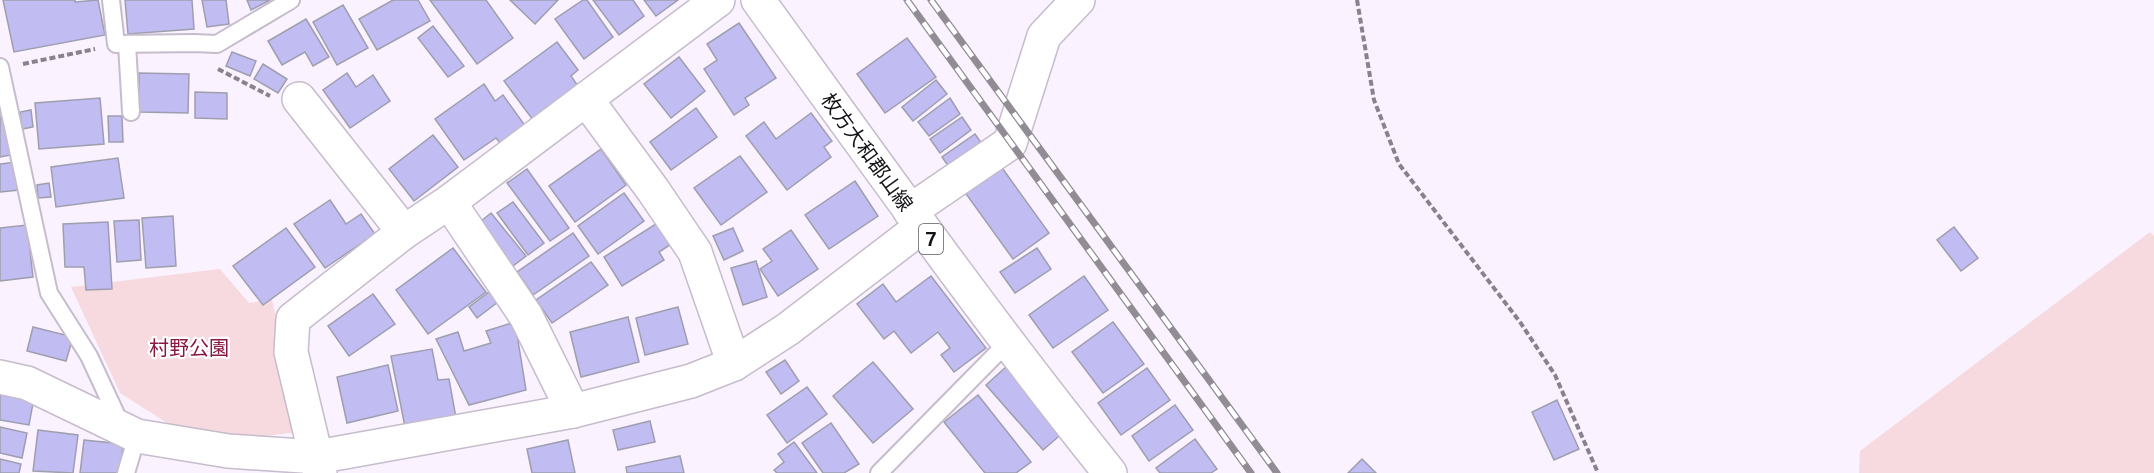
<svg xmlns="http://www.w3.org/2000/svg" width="2154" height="473" font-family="'Public Sans','Noto Sans JP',sans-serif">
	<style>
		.green { fill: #f6dadf }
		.building { fill: #c1bcf1; stroke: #9f9eaf; stroke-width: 1.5 }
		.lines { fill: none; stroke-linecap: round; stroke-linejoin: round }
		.lane-casing { stroke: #c6bccc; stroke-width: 20 }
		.street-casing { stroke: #c6bccc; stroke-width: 36 }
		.primary-casing { stroke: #c6bccc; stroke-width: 36 }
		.path { stroke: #87828b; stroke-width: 4; stroke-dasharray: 6 3; stroke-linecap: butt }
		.lane { stroke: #fff; stroke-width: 16 }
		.street { stroke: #fff; stroke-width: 33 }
		.primary { stroke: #fff; stroke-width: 33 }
		.rail-casing { stroke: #928c95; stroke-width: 7 }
		.rail { stroke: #fff; stroke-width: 4.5; stroke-dasharray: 14; stroke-linecap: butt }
		.labels { text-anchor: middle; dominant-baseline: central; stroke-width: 4.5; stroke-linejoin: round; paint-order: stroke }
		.shield { fill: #fff; stroke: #5b595d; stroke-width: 1.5 }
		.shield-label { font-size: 18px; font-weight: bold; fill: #151217 }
		.street-label { font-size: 20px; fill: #151217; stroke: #fff }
		.park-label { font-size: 20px; fill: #8b1742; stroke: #fff }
	</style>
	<rect width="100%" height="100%" fill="#faf2ff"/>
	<!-- green -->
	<g class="green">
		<path d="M2150,232l4,4v237h-295l1,-22z"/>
		<path d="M220,269l29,34 23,-4 26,133 -64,8 -51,-7 -63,-40 -49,-106z"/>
	</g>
	<!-- building -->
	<g class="building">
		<path d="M3,0h72v2l23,-2 7,35 -91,17z"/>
		<path d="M125,0h67l2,29 -66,5z"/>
		<path d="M202,0h24l3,24 -22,3z"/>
		<path d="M247,0h23l-19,10z"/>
		<path d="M393,0h25l12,21 -53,29 -18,-31z"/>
		<path d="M430,0h56l27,38 -36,26z"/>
		<path d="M510,0h48l-23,24z"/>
		<path d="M583,0h4l26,37 -29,22 -29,-40z"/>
		<path d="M593,0h40l11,16 -25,19z"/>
		<path d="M644,0h34l-22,16z"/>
		<path d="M343,5l25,43 -31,17 -24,-43z"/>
		<path d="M306,19l23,38 -16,9 -8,-14 -23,13 -14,-24z"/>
		<path d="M739,23l37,55 -31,20 4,7 -15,10 -30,-46 13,-9 -10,-16z"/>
		<path d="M433,26l31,40 -16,11 -30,-39z"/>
		<path d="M907,38l29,39 -51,36 -28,-39z"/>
		<path d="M557,42l21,28 -7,6 7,10 -45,34 -29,-39z"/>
		<path d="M232,52l24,9 -6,15 -24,-10z"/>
		<path d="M679,57l26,34 -34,27 -27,-34z"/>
		<path d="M263,64l24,15 -9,14 -24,-14z"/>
		<path d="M139,73l50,1 -1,39 -49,-1z"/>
		<path d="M347,73l9,14 17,-12 17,26 -40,27 -27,-38z"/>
		<path d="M936,80l11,14 -34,27 -11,-14z"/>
		<path d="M484,84l11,17 8,-6 23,32 -25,17 -5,-6 -32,22 -29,-41z"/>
		<path d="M195,92l32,1v26l-32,-1z"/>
		<path d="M100,98l4,46 -65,5 -4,-46z"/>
		<path d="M950,98l10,16 -31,22 -11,-14z"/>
		<path d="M696,108l21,29 -46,33 -21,-28z"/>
		<path d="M31,110l2,17 -11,2 -2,-17z"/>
		<path d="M811,113l21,28 -8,6 7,10 -44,33 -41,-54 18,-14 12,17z"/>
		<path d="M6,116l5,39 -11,2v-40z"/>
		<path d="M108,116h14l1,26h-14z"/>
		<path d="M962,117l9,13 -31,23 -10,-14z"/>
		<path d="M975,134l11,16 -33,23 -11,-16z"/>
		<path d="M433,135l25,32 -44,34 -25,-32z"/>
		<path d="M601,149l25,36 -51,37 -26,-36z"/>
		<path d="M740,156l27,36 -46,33 -27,-37z"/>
		<path d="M118,158l6,40 -68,9 -5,-40z"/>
		<path d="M16,162l3,28 -19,2v-28z"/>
		<path d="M1000,165l49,68 -36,26 -49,-68z"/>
		<path d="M527,169l42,59 -19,13 -43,-58z"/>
		<path d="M855,181l23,35 -49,33 -24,-34z"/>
		<path d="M49,183l2,14 -13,1 -1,-13z"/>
		<path d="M624,193l20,28 -46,33 -20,-28z"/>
		<path d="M330,200l16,24 15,-10 14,20 -50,34 -31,-44z"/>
		<path d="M513,202l31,41 -16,12 -31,-42z"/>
		<path d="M491,213l35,43 -17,13 -34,-43z"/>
		<path d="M173,216l3,50 -30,2 -4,-50z"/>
		<path d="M139,220l2,40 -24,2 -3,-41z"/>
		<path d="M662,220l14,21 -17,11 5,8 -42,26 -18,-29z"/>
		<path d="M108,222l4,67 -26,1 -2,-23h-19l-2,-43z"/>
		<path d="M27,225l6,52 -33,4v-53z"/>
		<path d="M1954,227l24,31 -17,13 -24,-31z"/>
		<path d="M286,228l29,39 -52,38 -30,-39z"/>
		<path d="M733,228l10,23 -19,9 -11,-24z"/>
		<path d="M791,230l27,39 -40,27 -18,-27 12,-8 -9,-12z"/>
		<path d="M573,233l16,23 -56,39 -16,-23z"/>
		<path d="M453,248l33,44 -58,42 -32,-44z"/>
		<path d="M1037,248l14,21 -36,24 -15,-21z"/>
		<path d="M756,261l11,36 -24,8 -12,-37z"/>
		<path d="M591,262l17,23 -56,38 -16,-23z"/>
		<path d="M931,276l55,72 -32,24 -13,-17 9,-7 -12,-16 -27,21 -17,-22 -10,8 -27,-35 26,-20 13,18z"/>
		<path d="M1084,276l24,34 -55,38 -24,-33z"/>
		<path d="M493,289l9,10 -25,19 -8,-11z"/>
		<path d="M373,294l22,30 -46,32 -21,-30z"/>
		<path d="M678,307l10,37 -43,11 -9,-37z"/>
		<path d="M628,317l11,45 -58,15 -11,-45z"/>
		<path d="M515,322l11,68 -57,15 -33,-66 22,-7 6,19 27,-8 -5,-12z"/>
		<path d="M1113,322l31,42 -41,29 -31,-41z"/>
		<path d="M33,327l40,10 -7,24 -39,-10z"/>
		<path d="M432,349l6,31 11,-1 7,39 -51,9 -14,-71z"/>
		<path d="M785,360l14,21 -18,13 -15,-22z"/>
		<path d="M873,362l40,47 -40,34 -40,-47z"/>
		<path d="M388,365l10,46 -51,12 -10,-46z"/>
		<path d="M1007,366l58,65 -22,19 -57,-65z"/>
		<path d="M1147,368l23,32 -49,35 -23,-32z"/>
		<path d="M807,387l20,27 -40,29 -20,-28z"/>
		<path d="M0,392l34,6 -5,27 -29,-5z"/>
		<path d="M978,395l53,67 -15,11h-31l-41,-51z"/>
		<path d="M1557,400l22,49 -25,11 -22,-48z"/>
		<path d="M1175,405l18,25 -44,31 -17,-25z"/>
		<path d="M650,421l5,21 -37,8 -5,-20z"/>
		<path d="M831,423l28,41 -15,9h-21l-21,-30z"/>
		<path d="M0,427l27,6 -5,25 -22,-5z"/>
		<path d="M38,430l40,5 -5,38 -40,-2z"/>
		<path d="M1195,439l22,30 -6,4h-51l-4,-5z"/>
		<path d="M84,440l39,4 -3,29h-40z"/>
		<path d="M568,440l7,33h-43l-5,-24z"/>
		<path d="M794,442l23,31h-40l-3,-3 10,-8 -6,-8z"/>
		<path d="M680,456l4,17h-57l-1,-6z"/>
		<path d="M0,459l21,5 -2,9h-19z"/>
		<path d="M1362,459l14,14h-28z"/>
	</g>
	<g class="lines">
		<!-- lane casing -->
		<g class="lane-casing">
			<g id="lane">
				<path d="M111,0l5,44 78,-1 23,1 74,-44"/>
				<path d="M127,44l4,68"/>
				<path d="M0,67l49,226 40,63 32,69"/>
				<path d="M126,473l11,-37"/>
				<path d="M879,473l129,-131"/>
			</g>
		</g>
		<!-- street casing -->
		<g class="street-casing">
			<g id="street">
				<path d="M299,99l105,133"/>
				<path d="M586,99l67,91 42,62 39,112"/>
				<path d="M449,202l77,114 47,95"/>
				<path d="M910,211l100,-68 34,-107 34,-36"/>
				<path d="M0,377l27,6 110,53 91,15 89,6 256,-46 118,-30 43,-17 54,-35 133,-102"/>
				<path d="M320,473l-29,-121 2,-33 111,-87 45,-30 269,-202"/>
			</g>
		</g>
		<!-- primary casing -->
		<g class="primary-casing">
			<path id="primary" d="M758,0c115,159 229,320 352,473"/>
		</g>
		<!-- path -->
		<g class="path">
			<path d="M1357,0l17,100 25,64 121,158 35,53 43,98"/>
			<path d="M23,64l72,-15"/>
			<path d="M218,69l52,27"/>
		</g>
		<!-- lane -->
		<use href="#lane" class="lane"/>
		<!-- street -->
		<use href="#street" class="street"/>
		<!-- primary -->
		<use href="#primary" class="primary"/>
		<!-- rail casing -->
		<g class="rail-casing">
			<g id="rail">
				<path d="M907,0l344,473"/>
				<path d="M931,0l346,473"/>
			</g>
		</g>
		<!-- rail -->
		<use href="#rail" class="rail"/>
	</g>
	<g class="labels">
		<!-- shield labels -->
		<rect class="shield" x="919" y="224" width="24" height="30" rx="4.5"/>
		<g class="shield-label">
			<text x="931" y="239">7</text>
		</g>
		<!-- street labels -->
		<g class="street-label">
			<text transform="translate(867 152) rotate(54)">枚方大和郡山線</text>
		</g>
		<!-- park labels -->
		<g class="park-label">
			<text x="189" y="348">村野公園</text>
		</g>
	</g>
</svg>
